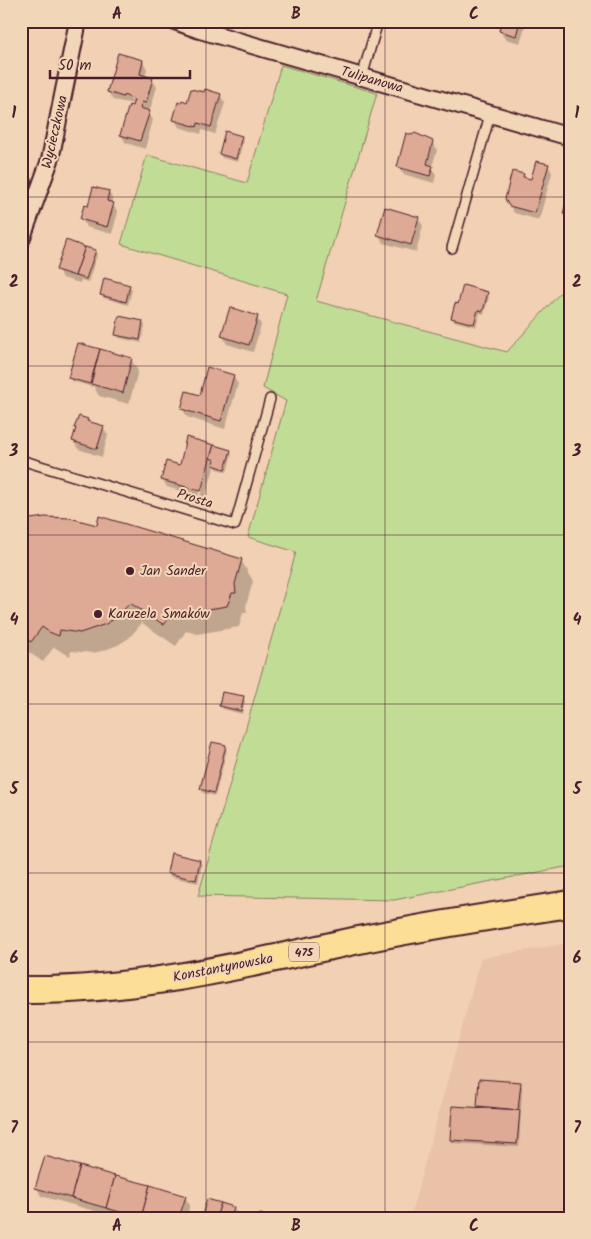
<svg xmlns="http://www.w3.org/2000/svg" width="591" height="1239" font-family="Kalam,sans-serif">
	<style>
		.built { fill: #e9c2a7 }
		.green { fill: #c1dd95; stroke: #867e60 }
		.shadow { fill: #0003; fill-rule: evenodd }
		.building { fill: #deaa96; stroke: #4a1f2b }
		.lines { fill: none; stroke-linecap: round; stroke-linejoin: round }
		.service-casing { stroke: #4a1f2b; stroke-width: 12 }
		.minor-casing { stroke: #4a1f2b; stroke-width: 20 }
		.primary-casing { stroke: #4a1f2b; stroke-width: 30 }
		.service { stroke: #f1d7b8; stroke-width: 9 }
		.minor { stroke: #f1d7b8; stroke-width: 16 }
		.primary { stroke: #fcde96; stroke-width: 26 }
		.grid { fill: none; stroke: #4a1f2b; stroke-width: 1; stroke-opacity: 0.55 }
		.poi-dot { fill: #4a1f2b; stroke: #f1d7b8; stroke-width: 2 }
		.labels { text-anchor: middle; dominant-baseline: central; stroke-width: 4; stroke-linejoin: round; paint-order: stroke }
		.shield { fill: #f1d7b8; stroke: #7c5655; stroke-width: 1 }
		.shield-label { font-size: 12px; font-weight: bold; fill: #4a1f2b }
		.street-label { font-size: 14px; fill: #4a1f2b; stroke: #f1d7b8 }
		.poi-label { font-size: 14px; fill: #4a1f2b; stroke: #f1d7b8; text-anchor: start }
		.neatline { fill: none; stroke: #4a1f2b; stroke-width: 2 }
		.grid-label { font-size: 16px; text-anchor: middle; font-weight: bold; fill: #4a1f2b }
	</style>
	<rect width="100%" height="100%" fill="#f2d0b3"/>
	<filter id="ink" filterUnits="userSpaceOnUse"><feTurbulence type="fractalNoise" baseFrequency=".02" numOctaves="2"/><feDisplacementMap in="SourceGraphic" scale="10" xChannelSelector="R" yChannelSelector="G"/><feConvolveMatrix kernelMatrix="1 2 1 2 8 2 1 2 1" color-interpolation-filters="sRGB"/></filter>
	<g filter="url(#ink)">
		<!-- built -->
		<path class="built" d="M570,943v275h-144l-15,-4 70,-256z"/>
		<!-- green -->
		<path class="green" d="M281,65l96,28 -61,208 191,51 63,-70v584l-176,34 -196,-4 98,-344 -48,-15 38,-136 -23,-13 24,-94 -166,-50 26,-89 100,28z"/>
		<!-- shadow -->
		<g class="shadow">
			<path d="M503,21h21l2,2 -6,20 -15,-4 -5,-8z"/>
			<path d="M143,61l4,8 -2,8 7,2 5,8 -7,23h-3l6,10 -8,29 -19,-6 -5,-8 13,-31 -21,-4 -5,-8zM130,97l10,6 -10,-3z"/>
			<path d="M205,94l15,1 5,8 -10,31 -13,-4 -1,4 -22,-7 -5,-8 14,-15z"/>
			<path d="M241,137l2,4 -5,21 -16,-4 -2,-4z"/>
			<path d="M432,142l5,8 -5,17 4,8 -2,8 -31,-9 -5,-8z"/>
			<path d="M548,165l4,8 -13,47 -25,-7 -8,-15 17,-23 2,3 7,2z"/>
			<path d="M109,192l4,8 -1,4 6,8 -6,22 -26,-7 -4,-8 7,-11z"/>
			<path d="M570,193v29l-6,-9z"/>
			<path d="M418,218l5,8 -7,26 -33,-9 -4,-8z"/>
			<path d="M95,251l2,4 -9,27 -7,-2 -1,3 -18,-5 -4,-8z"/>
			<path d="M129,286l3,4 -4,15 -24,-7 -2,-3z"/>
			<path d="M487,293l2,4 -5,17 -4,-1 -4,14 -22,-6 -2,-3 7,-13z"/>
			<path d="M257,317l4,8 -8,27 -26,-8 -4,-8z"/>
			<path d="M143,322l2,4 -4,17 -22,-5 -2,-4z"/>
			<path d="M99,350l2,3 30,6 7,12 -9,33 -30,-8 -6,-11 -1,2 -20,-6 -3,-3z"/>
			<path d="M233,376l5,8 -13,45 -38,-12 -4,-8z"/>
			<path d="M80,418l7,2 2,3 14,4 5,8 -6,22 -24,-8 -5,-8 3,-11 -1,-2z"/>
			<path d="M187,438l28,10v-1l15,4 2,3 -5,18 -10,-3 -2,-4 -10,33 -5,-1 11,-38v-7l-13,44 -31,-9 -5,-8 5,-16 14,4z"/>
			<path d="M21,529l220,31 12,21 -7,25 1,7h-4l-4,14 -42,7 -11,-3 -10,15 -34,-23 -13,15 -11,7 -16,6 -9,2 -22,-2 -1,5 -8,-4 -8,-5 -11,15 -16,-11 -6,6z"/>
			<path d="M243,698l2,3 -3,13 -19,-5 -2,-3z"/>
			<path d="M225,746l2,4 -12,46 -12,-3 -2,-4z"/>
			<path d="M200,861l2,4 -4,18 -27,-6 -3,-4z"/>
			<path d="M480,1080l40,3 2,4 -3,60 -66,-4 -2,-3 29,-31 -2,-3z"/>
			<path d="M21,1150l6,8 -6,20z"/>
			<path d="M37,1188l148,9 5,8 -4,13h-67l-78,-22z"/>
			<path d="M234,1208l4,8v2h-35z"/>
		</g>
		<!-- building -->
		<g class="building">
			<path d="M501,21h19l-4,15 -17,-5z"/>
			<path d="M118,53l25,7 -3,14 13,4 -7,25 -4,-1 -2,6 10,3 -10,30 -20,-6 9,-30 3,1 2,-6 -10,-5 -1,2 -16,-5z"/>
			<path d="M191,89l13,3 1,-3 16,5 -10,33 -13,-4 -1,4 -24,-7 5,-18 3,1 1,-3 5,2z"/>
			<path d="M225,131l17,5 -6,23 -17,-5z"/>
			<path d="M406,133l6,2 3,-2 18,8 -6,23 6,2 -3,10 -33,-9z"/>
			<path d="M536,161l13,3 -14,49 -26,-7 -4,-7 7,-28 12,3 -1,3 8,2z"/>
			<path d="M93,187l16,4 -2,10 7,2 -7,24 -27,-8 4,-14 4,1z"/>
			<path d="M569,190h1v25l-7,-1z"/>
			<path d="M385,207l34,10 -8,28 -34,-10z"/>
			<path d="M66,240l19,7 -10,29 -19,-6z"/>
			<path d="M85,247l11,3 -10,29 -11,-3z"/>
			<path d="M104,278l26,7 -4,17 -26,-7z"/>
			<path d="M463,285l25,7 -5,19 -5,-1 -4,14 -23,-6 4,-15 3,1z"/>
			<path d="M230,307l28,9 -9,29 -28,-9z"/>
			<path d="M119,316l24,5 -3,19 -25,-5z"/>
			<path d="M78,343l22,6 -10,35 -22,-6z"/>
			<path d="M100,349l32,9 -9,35 -32,-9z"/>
			<path d="M207,367l27,8 -13,46 -40,-12 5,-18 14,4z"/>
			<path d="M79,416l9,3 -1,2 17,5 -7,23 -25,-8 4,-13h-2z"/>
			<path d="M186,437l28,8 -13,46 -40,-11 5,-19 14,4z"/>
			<path d="M214,445l17,5 -6,19 -12,-4 2,-5 -5,-2z"/>
			<path d="M99,516l143,43 -7,25 1,9h-4l-5,13 -43,7 -10,-3 -10,15 -34,-22 -13,14 -11,7 -26,9 -20,-3 -1,6 -10,-4 -7,-5 -11,15 -10,-7v-108h3l-1,-7 22,-3 25,1 27,7z"/>
			<path d="M222,692l22,4 -3,15 -22,-5z"/>
			<path d="M212,742l14,3 -12,48 -14,-4z"/>
			<path d="M171,853l29,7 -4,20 -29,-7z"/>
			<path d="M479,1079l42,3 -3,28 -41,-4z"/>
			<path d="M452,1106l68,4 -3,34 -67,-4z"/>
			<path d="M45,1156l35,10 -9,32 -36,-10z"/>
			<path d="M80,1166l35,10 -9,32 -35,-10z"/>
			<path d="M115,1176l35,9 -9,33 -35,-10z"/>
			<path d="M150,1185l36,11 -7,22h-38z"/>
			<path d="M207,1199l14,4 -5,15h-15z"/>
			<path d="M221,1203l13,4 -3,11h-15z"/>
			<path d="M260,1214l13,4h-14z"/>
		</g>
		<g class="lines">
			<!-- service casing -->
			<g class="service-casing">
				<g id="service">
					<path d="M362,77l16,-56"/>
					<path d="M452,248l38,-133"/>
					<path d="M21,460l214,65 35,-126"/>
				</g>
			</g>
			<!-- minor casing -->
			<g class="minor-casing">
				<g id="minor">
					<path d="M175,21l25,9 370,107"/>
					<path d="M21,240l29,-80 28,-139"/>
				</g>
			</g>
			<!-- primary casing -->
			<g class="primary-casing">
				<path id="primary" d="M21,990c113,2 223,-25 333,-49 71,-15 143,-26 216,-37"/>
			</g>
			<!-- service -->
			<use href="#service" class="service"/>
			<!-- minor -->
			<use href="#minor" class="minor"/>
			<!-- primary -->
			<use href="#primary" class="primary"/>
		</g>
	</g>
	<!-- grid -->
	<path class="grid" d="M206,21v1197M385,21v1197M21,197h549M21,366h549M21,535h549M21,704h549M21,873h549M21,1042h549"/>
	<!-- markers -->
	<g class="poi-dot">
		<circle cx="130" cy="571" r="5"/>
		<circle cx="98" cy="614" r="5"/>
	</g>
	<g class="labels">
		<!-- shield labels -->
		<rect class="shield" x="289" y="942.5" width="30" height="19" rx="4"/>
		<g class="shield-label">
			<text x="304" y="952">475</text>
		</g>
		<!-- street labels -->
		<g class="street-label">
			<text transform="translate(372 80) rotate(16)">Tulipanowa</text>
			<text transform="translate(55 132) rotate(-77)">Wycieczkowa</text>
			<text transform="translate(195 499) rotate(17)">Prosta</text>
			<text transform="translate(223 968) rotate(-11)">Konstantynowska</text>
		</g>
		<!-- poi labels -->
		<g class="poi-label">
			<text x="140" y="571">Jan Sander</text>
			<text x="108" y="614">Karuzela Smaków</text>
		</g>
	</g>
	<!-- margin -->
	<rect width="591" height="1239" fill="none" stroke="#f1d7b8" stroke-width="55"/>
	<!-- scale -->
	<path d="M50 70v8h140v-8" fill="none" stroke="#4a1f2b" stroke-width="2.5"/>
	<text x="58" y="70" font-size="15" fill="#4a1f2b" stroke="#f1d7b8" stroke-width="4" paint-order="stroke">50 m</text>
	<rect x="28" y="28" width="536" height="1184" class="neatline"/>
	<g class="grid-label">
		<text x="117" y="19">A</text>
		<text x="296" y="19">B</text>
		<text x="474" y="19">C</text>
		<text x="14" y="118">1</text>
		<text x="577" y="118">1</text>
		<text x="14" y="287">2</text>
		<text x="577" y="287">2</text>
		<text x="14" y="456">3</text>
		<text x="577" y="456">3</text>
		<text x="14" y="625">4</text>
		<text x="577" y="625">4</text>
		<text x="14" y="794">5</text>
		<text x="577" y="794">5</text>
		<text x="14" y="963">6</text>
		<text x="577" y="963">6</text>
		<text x="14" y="1133">7</text>
		<text x="577" y="1133">7</text>
		<text x="117" y="1231">A</text>
		<text x="296" y="1231">B</text>
		<text x="474" y="1231">C</text>
	</g>
</svg>
